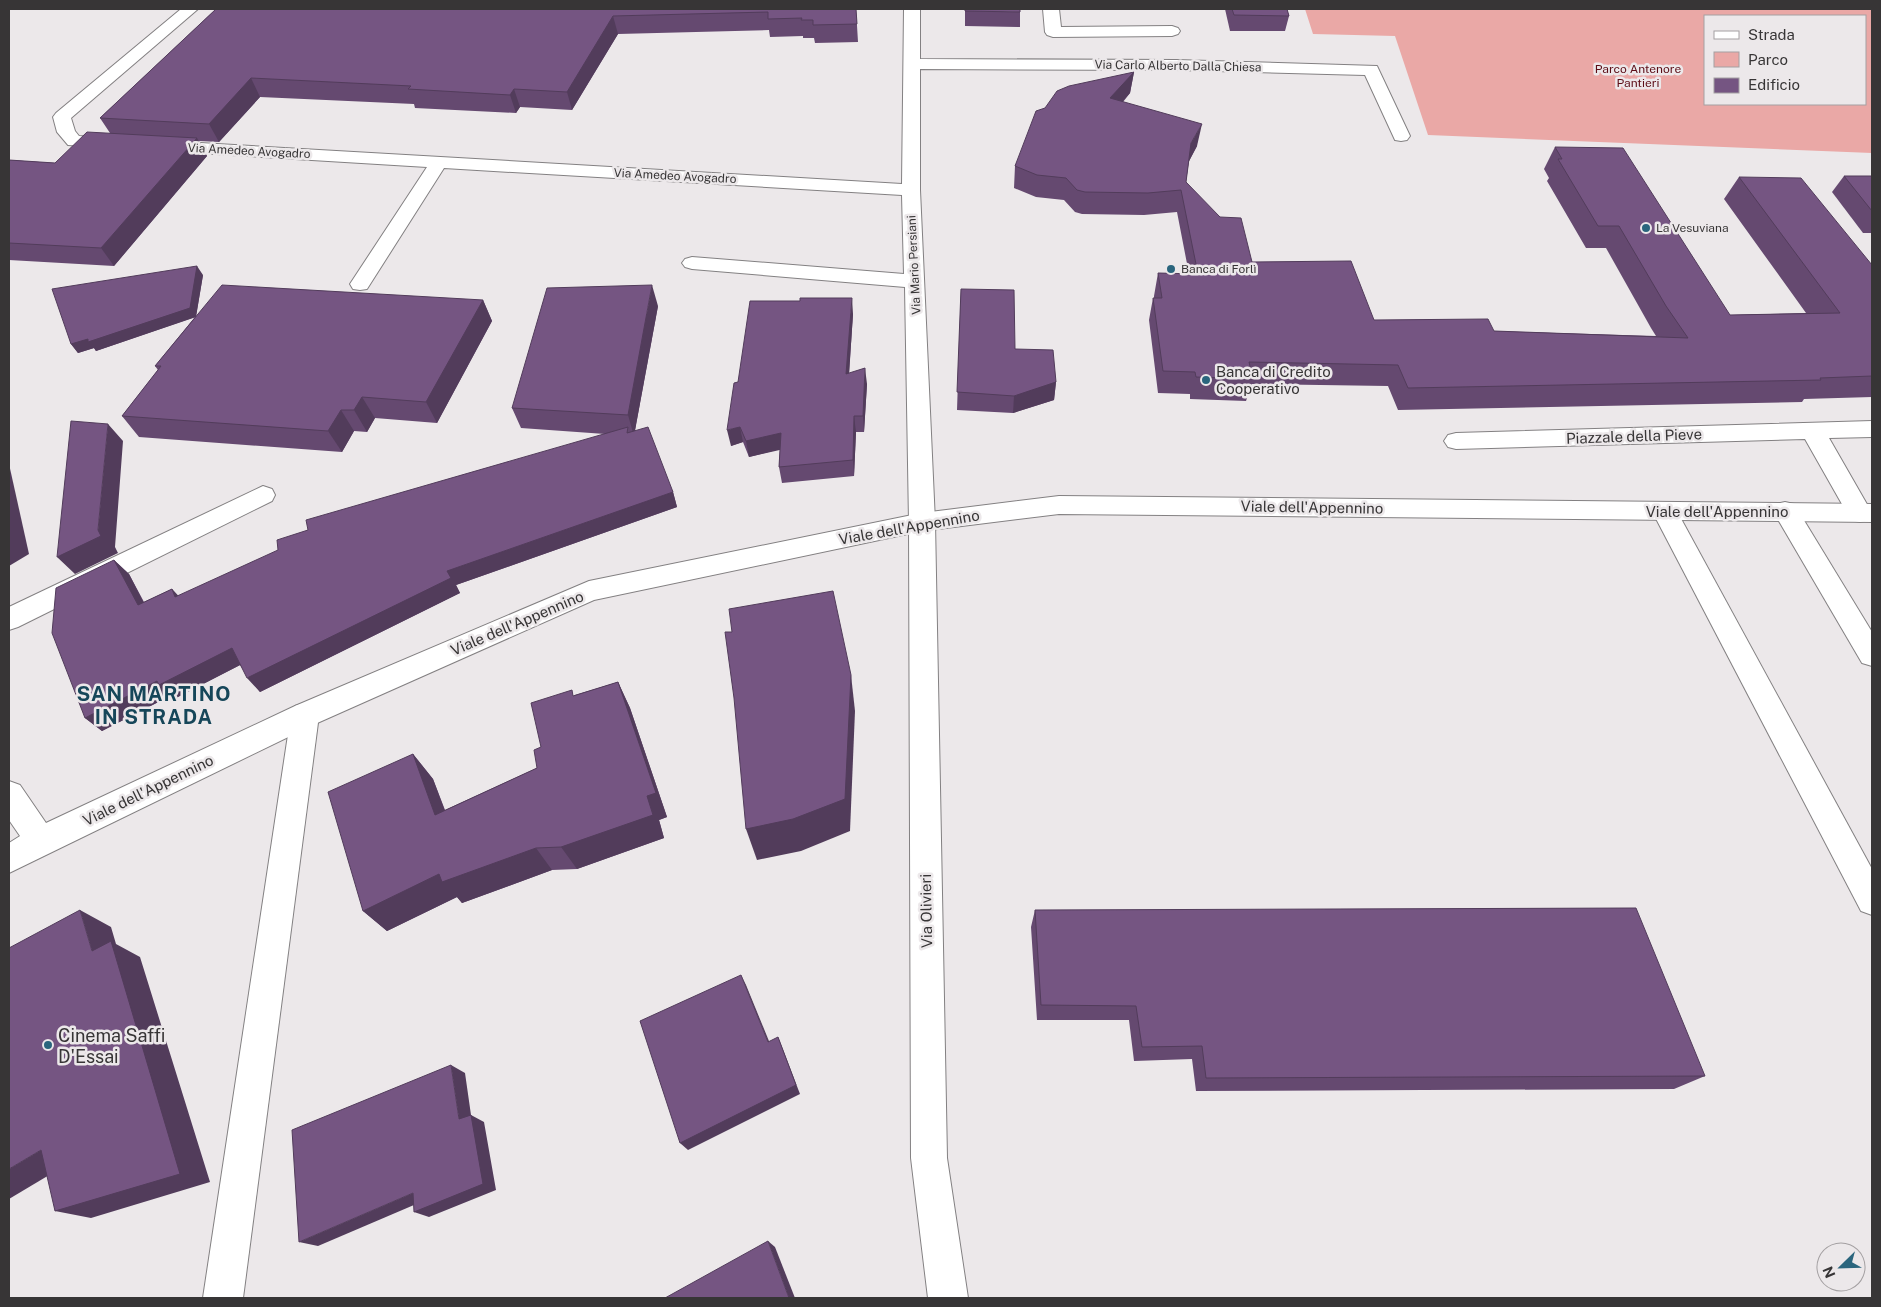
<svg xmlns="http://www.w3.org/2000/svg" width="1881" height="1307" font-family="'Public Sans',sans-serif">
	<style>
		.green { fill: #eaa8a6; fill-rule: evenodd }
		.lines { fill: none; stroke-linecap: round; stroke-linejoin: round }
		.minor-casing { stroke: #838082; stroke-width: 2 }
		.major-casing { stroke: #838082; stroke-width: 2 }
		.minor { fill: #fff; fill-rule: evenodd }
		.major { fill: #fff; fill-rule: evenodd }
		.wall { fill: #654970 }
		.shaded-wall { fill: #523c5b }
		.building { fill: #755582; stroke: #523c5b }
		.poi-dot { fill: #2a657d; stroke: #ece8ea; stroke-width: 2 }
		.labels { text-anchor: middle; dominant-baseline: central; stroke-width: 5; stroke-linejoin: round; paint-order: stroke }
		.far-street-label { font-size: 12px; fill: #373536; stroke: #ece8ea }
		.far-park-label { font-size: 12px; fill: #5c0d16; stroke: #ece8ea }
		.far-poi-label { font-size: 12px; fill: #373536; stroke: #ece8ea; text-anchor: start }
		.poi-label { font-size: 15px; fill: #373536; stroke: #ece8ea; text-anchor: start }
		.street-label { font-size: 15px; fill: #373536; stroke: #ece8ea }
		.near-poi-label { font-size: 18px; fill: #373536; stroke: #ece8ea; text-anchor: start }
		.district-label { font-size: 20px; font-weight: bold; letter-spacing: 1px; fill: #164659; stroke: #ece8ea }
	</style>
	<rect width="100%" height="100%" fill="#ece8ea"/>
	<!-- green -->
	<path class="green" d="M1305,9h567v144l-444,-18 -33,-99 -82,-2zM1705,16h160v88h-160z"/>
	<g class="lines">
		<!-- minor casing -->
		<g class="minor-casing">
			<g id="minor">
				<path d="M181,9h17l-127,109 4,13 4,5 40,3 3,4 -3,4 -6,1 -45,-3 -11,-13 -4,-15 3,-4z"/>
				<path d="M904,9h16v50l256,1 201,6 33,70 -3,4 -6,1 -6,-1 -30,-65 -189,-5 -256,-1v121l15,332 12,636 21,140h-40l-17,-140 -2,-636 -4,-235 -213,-18 -7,-2 -3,-4 3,-4 7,-2 212,17 -2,-79 -458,-27 -77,121 -7,1 -7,-1 -3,-5 77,-117 -261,-16 -6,-1 -3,-4 3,-4 6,-1 736,43z"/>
				<path d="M1043,9h16l2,18 111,-1 6,2 2,3 -2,3 -6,2 -119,1 -6,-2 -2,-3z"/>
				<path d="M1872,421v16l-43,1 43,75 -3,7 -9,2 -9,-2 -46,-81 -349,10 -8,-2 -4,-6 4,-6 8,-2z"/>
				<path d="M263,486l9,3 3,6 -3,6 -254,126 -9,3v-23z"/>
				<path d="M1664,502l9,2 199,365v46l-11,-4 -209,-400 3,-7z"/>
				<path d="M1785,502l9,2 78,128v34l-10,-3 -89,-152 3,-7z"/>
				<path d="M305,703l10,3 4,9 -76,583h-40l88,-583 4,-9z"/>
			</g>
		</g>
		<!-- major casing -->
		<g class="major-casing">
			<path id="major" d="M1059,496l813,8v18l-813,-8 -137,17 -328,69 -279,124 -306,149v-30l11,-7 -11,-16v-39l11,4 26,38 249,-117 294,-125 333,-68z"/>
		</g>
		<!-- minor -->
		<use href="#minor" class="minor"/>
		<!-- major -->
		<use href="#major" class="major"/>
	</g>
	<!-- wall -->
	<g class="wall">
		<path d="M216,9h640l2,33 -43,1 -1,-5h-11v-2l-33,1 -1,-7 -151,4 -46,76 -52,-3 -4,6 -101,-5 -1,-4 -154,-7 -41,45 -20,-1 8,15 -93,110 -105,-6v-100l46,3 55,-30 -10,-15z"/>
		<path d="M965,9l55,3v15l-55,-1z"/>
		<path d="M1225,9h62l2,7 -4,15h-55z"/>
		<path d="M1134,72l-4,21 -7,9 74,44 -8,15 -3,21 66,80 122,58 120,11 162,5 -5,-8 -45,-80h-20l-39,-67 2,-3 -5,-9 11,-22 175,168 76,-2 -82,-114 15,-22 133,88v132l-68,2 -2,3 -404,8 -10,-24 -136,-2 -6,17 -56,-2v-5l-32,-1 -9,-73 4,-22h1v-2l4,-23 31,1 -12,-62 -33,3 -62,-1 -7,-2 -11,-12 -28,-3 -22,-9 1,-22 30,-58z"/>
		<path d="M1844,176h28v57h-9l-31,-41z"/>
		<path d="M203,275l-7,41 287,-16 9,21 -55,102 -62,-5 -8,14 -13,-1 -12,21 -203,-15 -17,-21 36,-46 -3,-4 40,-49 -99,34 -2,-3 -16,5 -7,-9z"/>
		<path d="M961,289l54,60 41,33 -2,18 -41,13 -56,-3z"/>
		<path d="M800,301l53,13 -4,59 18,11 -3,48h-8l-2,44 -72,7 -3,-16 1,-18 -31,8 -6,-15 -12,4 7,-64z"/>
		<path d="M658,306l-23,124 38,62 4,15 -221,78 4,8 -200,99 -20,-27 -66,34 -4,-3 -68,35 -17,-13 29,-158 15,14 15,28 28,-13 6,7 427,-162 -84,-6 -9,-20z"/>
		<path d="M618,682l12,26 37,109 -8,3 5,18 -87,31 -25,1 -90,33 -5,-6 -70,34 -24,-20 50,-157 20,25 12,31 92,-42 4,-21 34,-52z"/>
		<path d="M1035,910l670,166 -31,13 -478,2 -4,-32 -58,2 -5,-41h-92l-6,-93z"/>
	</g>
	<!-- shaded-wall -->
	<g class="shaded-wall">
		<path d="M613,16l5,18 -46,76 -5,-18z"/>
		<path d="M1134,72l-4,21 -23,26 3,-21z"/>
		<path d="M251,78l9,19 -41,45 -10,-18z"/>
		<path d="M514,89l6,18 -4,6 -6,-18z"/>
		<path d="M1202,124l-5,22 -10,19 4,-22z"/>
		<path d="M197,138l10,18 -93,110 -13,-18z"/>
		<path d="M197,266l6,9 -7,42 -100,34 -2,-3 -16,5 -7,-9z"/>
		<path d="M652,285l6,21 -24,130 -6,-21z"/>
		<path d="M852,298l1,16 -5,76 -2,-16z"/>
		<path d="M483,300l9,21 -55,102 -11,-21z"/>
		<path d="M865,368l2,16 -3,48 -1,-16z"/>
		<path d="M1056,382l-2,18 -41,13 1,-17z"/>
		<path d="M362,397l13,21 -8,14 -13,-22z"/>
		<path d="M341,410l13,21 -12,21 -14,-21z"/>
		<path d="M854,416l2,16 -2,44 -1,-16z"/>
		<path d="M108,424l15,17 -8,106 3,6 -43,21 -18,-17 41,-27z"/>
		<path d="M740,427l3,15 -12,4 -4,-16z"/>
		<path d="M781,433l3,16 -35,8 -3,-16z"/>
		<path d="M9,464l20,90 -20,12z"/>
		<path d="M673,492l4,15 -221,78 4,8 -200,99 -13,-14 200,-107z"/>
		<path d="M114,560l15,14 23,45 -14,-14z"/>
		<path d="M172,589l14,15 -11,-7z"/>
		<path d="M232,648l14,14 -72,37 -4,-3 -68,35 -17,-13 72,-37z"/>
		<path d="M851,675l4,36 -5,120 -49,20 -44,9 -11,-31z"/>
		<path d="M618,682l12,26 37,109 -8,3 5,18 -87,31 -16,-22 86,-51z"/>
		<path d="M413,754l20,25 22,59 -20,-23z"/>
		<path d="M536,848l16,22 -90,33 -5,-6 -70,34 -24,-20 76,-37z"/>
		<path d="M80,910l31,17 5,17 24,13 70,225 -119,36 -36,-7 37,-260z"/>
		<path d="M741,975l5,10 27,66 -5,-9z"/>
		<path d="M778,1037l4,10 18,47 -112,56 -8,-7z"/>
		<path d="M451,1065l14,8 6,42 13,7 12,68 -67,27 -15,-5 45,-93z"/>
		<path d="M41,1150l35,9 -67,40v-30z"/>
		<path d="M413,1193l15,6 -110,47 -19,-4z"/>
		<path d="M768,1241l7,6 20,51h-6z"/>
	</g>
	<!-- building -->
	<g class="building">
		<path d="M216,9h640l1,15 -44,1v-5h-12l1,-2 -34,1v-7l-155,4 -46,76 -53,-3 -4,6 -102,-6 3,-3 -160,-8 -42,46 -109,-6z"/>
		<path d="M965,9h55v3l-55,-1z"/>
		<path d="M1232,9h55l2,7 -55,-1z"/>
		<path d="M1134,72l-24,26 92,26 -11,19 -5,39 34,35 21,1 11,44 99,-1 23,59 114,-1 6,12 194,7 -22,-32 -47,-80h-21l-40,-67h4l-7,-12 68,1 107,167 110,-2 -101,-136 62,1 71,87v111l-52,2 1,2 -413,8 -10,-23 -149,-3 4,17 -57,-2 -1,-5 -32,-1 -10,-73h9l-4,-25 40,1 -17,-84 -33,3 -63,-1 -8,-2 -11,-12 -29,-3 -22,-9 21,-55 9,-3 12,-17 12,-5z"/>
		<path d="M87,132l110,6 -96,110 -92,-5v-83l46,3z"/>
		<path d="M1844,176h28v35z"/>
		<path d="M197,266l-7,42 -102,34v-3l-17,5 -19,-55z"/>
		<path d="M222,285l261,15 -57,102 -64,-5 -8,13h-13l-13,21 -206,-15 39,-50h-6z"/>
		<path d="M652,285l-24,130 -116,-7 35,-120z"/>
		<path d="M961,289l53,1 1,59 38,1 3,32 -42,14 -57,-4z"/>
		<path d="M800,298h52l-6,76 19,-6 -2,48h-9l-1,44 -74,7 2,-34 -35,8 -6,-14 -13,3 7,-47 4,-1 12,-81h50z"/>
		<path d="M71,421l37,3 -10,106 3,6 -44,21z"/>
		<path d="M628,427l-1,6 21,-6 25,65 -226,79 4,7 -204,100 -15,-30 -73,37 -2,-4 -72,37 -33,-85 4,-45 58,-28 24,45 34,-16 3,8 103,-47 -1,-10 31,-10 -2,-10z"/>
		<path d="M833,591l18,84 -6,124 -52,20 -47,10 -12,-131 -9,-66h7l-3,-23z"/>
		<path d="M618,682l38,111 -9,3 6,19 -92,32 -25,1 -94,34 -3,-8 -76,37 -35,-119 85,-38 22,61 102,-47 -3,-18 7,-3 -10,-44 41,-13 1,6z"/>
		<path d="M1636,908l69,168 -499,2 -4,-32 -60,1 -6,-41 -95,-1 -6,-95z"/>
		<path d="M80,910l12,41 19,-10 69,233 -125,37 -14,-61 -32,19v-221z"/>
		<path d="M741,975l27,67 10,-5 18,48 -116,58 -40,-122z"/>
		<path d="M451,1065l8,54 12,-4 12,69 -69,28 -1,-19 -114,49 -7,-112z"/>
		<path d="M768,1241l21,57h-124z"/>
	</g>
	<!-- markers -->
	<g class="poi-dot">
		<circle cx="1646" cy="228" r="5"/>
		<circle cx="1171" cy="269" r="5"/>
		<circle cx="1206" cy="380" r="5"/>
		<circle cx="48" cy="1045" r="5"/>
	</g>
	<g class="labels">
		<!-- far-street labels -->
		<g class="far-street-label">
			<text transform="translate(1178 66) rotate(1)">Via Carlo Alberto Dalla Chiesa</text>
			<text transform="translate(249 151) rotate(3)">Via Amedeo Avogadro</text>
			<text transform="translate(675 176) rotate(3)">Via Amedeo Avogadro</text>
			<text transform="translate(914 265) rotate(-93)">Via Mario Persiani</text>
		</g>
		<!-- far-park labels -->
		<g class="far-park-label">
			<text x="1638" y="69">Parco Antenore<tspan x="1638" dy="14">Pantieri</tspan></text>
		</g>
		<!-- far-poi labels -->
		<g class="far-poi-label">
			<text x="1656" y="228">La Vesuviana</text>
			<text x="1181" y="269">Banca di Forlì</text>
		</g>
		<!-- poi labels -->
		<g class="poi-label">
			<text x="1216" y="371">Banca di Credito<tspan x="1216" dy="17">Cooperativo</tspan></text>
		</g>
		<!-- street labels -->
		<g class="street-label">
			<text transform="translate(1634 436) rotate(-2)">Piazzale della Pieve</text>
			<text transform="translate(1312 507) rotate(1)">Viale dell'Appennino</text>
			<text x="1717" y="511">Viale dell'Appennino</text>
			<text transform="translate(909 527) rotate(-10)">Viale dell'Appennino</text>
			<text transform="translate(517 623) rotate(-23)">Viale dell'Appennino</text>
			<text transform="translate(148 790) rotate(-26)">Viale dell'Appennino</text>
			<text transform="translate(926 911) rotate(-91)">Via Olivieri</text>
		</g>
		<!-- near-poi labels -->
		<g class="near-poi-label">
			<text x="58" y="1035">Cinema Saffi<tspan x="58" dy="21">D'Essai</tspan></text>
		</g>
		<!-- district labels -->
		<g class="district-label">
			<text x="154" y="694">SAN MARTINO<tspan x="154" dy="23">IN STRADA</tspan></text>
		</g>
	</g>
	<!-- border -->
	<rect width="1881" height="1307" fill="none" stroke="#373536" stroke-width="20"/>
	<!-- legend -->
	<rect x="1704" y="15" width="162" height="90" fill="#ece8ea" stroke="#a4a0a2"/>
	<rect x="1714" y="31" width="25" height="8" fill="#ffffff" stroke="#a4a0a2"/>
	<text x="1748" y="40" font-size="15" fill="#373536">Strada</text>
	<rect x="1714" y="52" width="25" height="15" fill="#eaa8a6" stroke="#a4a0a2"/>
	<text x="1748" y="65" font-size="15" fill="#373536">Parco</text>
	<rect x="1714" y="78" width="25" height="15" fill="#755582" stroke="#a4a0a2"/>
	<text x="1748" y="90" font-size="15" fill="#373536">Edificio</text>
	<!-- north arrow -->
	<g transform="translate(1841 1267) rotate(247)"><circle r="24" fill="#ece8ea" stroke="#a4a0a2"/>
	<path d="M0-4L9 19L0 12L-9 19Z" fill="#2a657d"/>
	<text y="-8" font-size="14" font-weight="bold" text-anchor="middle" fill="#373536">N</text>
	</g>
</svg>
